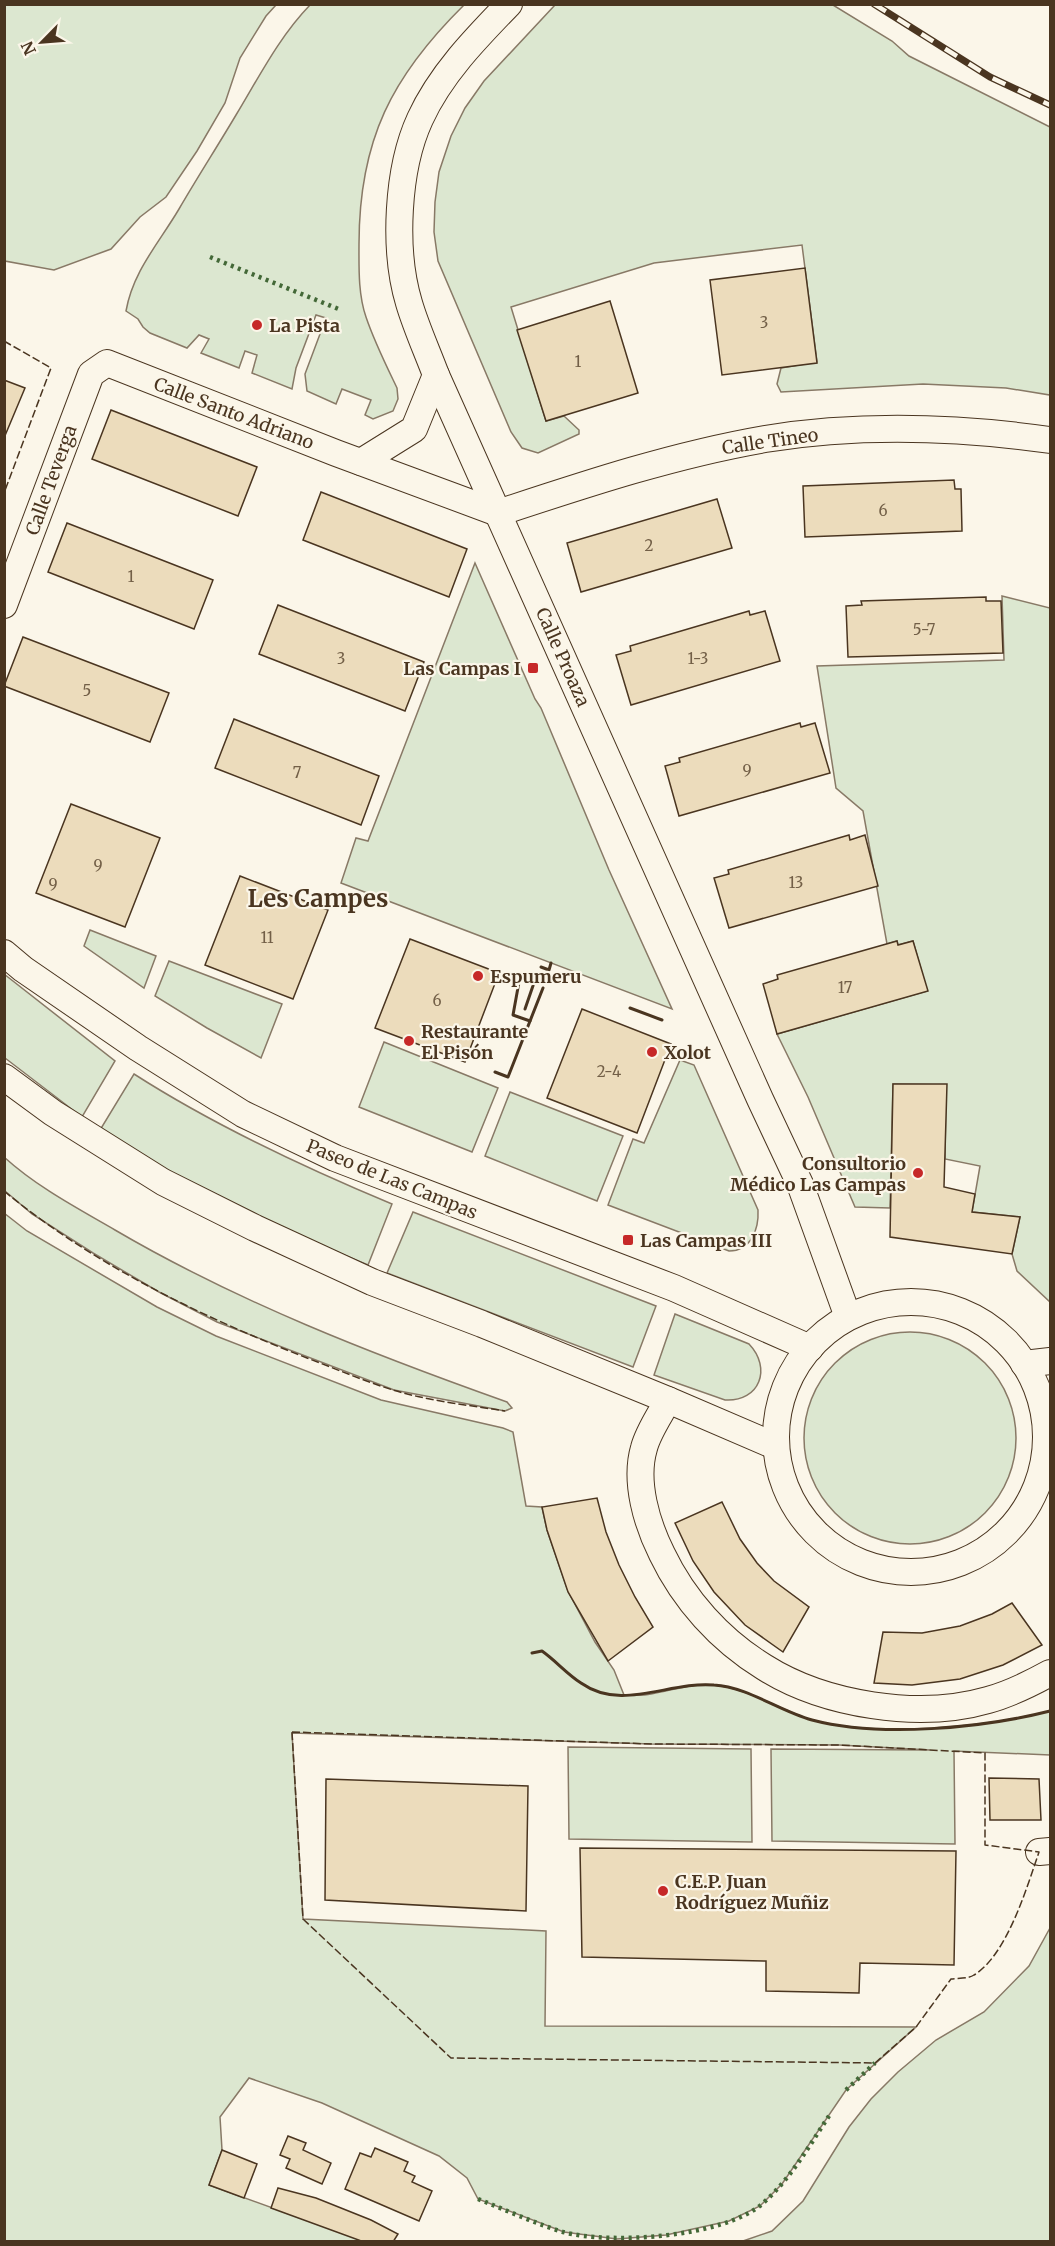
<svg xmlns="http://www.w3.org/2000/svg" width="1055" height="2246" font-family="Merriweather,serif">
	<style>
		.green { fill: #dce7d0; stroke: #887966; stroke-width: 1.5 }
		.building { fill: #ecdcbc; stroke: #4a3520; stroke-width: 1.5 }
		.lines { fill: none; stroke-linecap: round; stroke-linejoin: round }
		.street-casing { stroke: #4a3520; stroke-width: 28 }
		.street { stroke: #fbf6e9; stroke-width: 26 }
		.rail-casing { stroke: #4a3520; stroke-width: 7 }
		.rail { stroke: #fbf6e9; stroke-width: 4.5; stroke-dasharray: 14; stroke-linecap: butt }
		.hedge { stroke: #436837; stroke-width: 4.5; stroke-dasharray: 3 4.5; stroke-linecap: butt }
		.fence { stroke: #4a3520; stroke-width: 1.5; stroke-dasharray: 8 3; stroke-linecap: butt }
		.wall { stroke: #4a3520; stroke-width: 3 }
		.poi-dot { fill: #c62828; stroke: #fbf6e9; stroke-width: 2 }
		.labels { text-anchor: middle; dominant-baseline: central; stroke-width: 4.5; stroke-linejoin: round; paint-order: stroke }
		.number-label { font-size: 15px; fill: #725f47 }
		.poi-label { font-size: 18px; font-weight: bold; fill: #4a3520; stroke: #fbf6e9; text-anchor: start }
		.street-label { font-size: 18px; fill: #4a3520; stroke: #fbf6e9 }
		.district-label { font-size: 24px; font-weight: bold; fill: #4a3520; stroke: #fbf6e9 }
	</style>
	<rect width="100%" height="100%" fill="#fbf6e9"/>
	<!-- green -->
	<g class="green">
		<path d="M4,5l1,-1 271,1 -10,11 -26,42 -15,45 -28,48 -31,46 -26,20 -29,32 -57,21 -49,-9z"/>
		<path d="M310,5h154c-72,71 -105,135 -105,239 0,23 -1,50 7,73 8,24 20,48 31,71l1,11 -5,12 -20,8 -8,-4 6,-15 -29,-11 -6,15 -29,-13 -2,-17 21,-56 -10,-3 -20,53 -4,21 -40,-16 5,-18 -12,-4 -6,17 -38,-15 8,-14 -10,-4 -12,13 -37,-15 -7,-6 -5,-8 -12,-8c7,-40 33,-68 53,-102 18,-31 38,-62 57,-94 23,-38 43,-78 74,-110z"/>
		<path d="M555,5h278l59,36 17,15 141,71v268l-44,-7 -83,-4 -142,8 -4,-8 4,-16 36,-6 -15,-117 -148,18 -143,44 35,114 18,-5 15,14v4l-41,19 -16,-5 -11,-16 -73,-171 -4,-29 1,-30 4,-30 12,-36 14,-28 19,-27z"/>
		<path d="M475,563l60,136 6,9 68,162 63,139 -331,-126 15,-45 12,3z"/>
		<path d="M1002,596l48,12v694l-33,-31 -5,-17 8,-37 -48,-5 8,-46 -35,-7 1,-74 -53,-1 -3,124 -35,-1 -47,-110 -31,-63 150,-43 -14,-50 -15,4 -1,-4 -10,3 -24,-133 -27,-23 -19,-122 187,-6z"/>
		<path d="M90,930l66,26 -12,32 -60,-42z"/>
		<path d="M169,961l113,43 -21,54 -54,-30 -52,-32z"/>
		<path d="M4,974l111,87 -33,56 -77,-59z"/>
		<path d="M384,1042l114,46 -26,64 -113,-45z"/>
		<path d="M680,1060l14,5 64,145c1,19 -7,41 -29,41l-121,-46 25,-66 11,4z"/>
		<path d="M134,1074c81,52 169,93 258,130l-24,61 -89,-37 -112,-57 -67,-41z"/>
		<path d="M510,1092l113,44 -26,65 -112,-45z"/>
		<path d="M4,1157c33,30 73,51 111,73 123,72 257,124 392,172l5,6 -7,3 -111,-21 -177,-68 -58,-30 -66,-39 -61,-39 -27,-23z"/>
		<path d="M413,1212l243,94 -23,61 -246,-94z"/>
		<path d="M4,1213l23,18 130,76 59,29 165,64 122,28 10,4 13,74 16,1 5,23 21,61 27,51 19,28 10,25c9,0 18,1 27,-1 20,-3 43,-12 63,-9 33,3 64,24 95,34 63,19 178,8 241,-8v44l-96,-4 1,93 -183,-3 -1,-92 159,1 -91,-5 -187,-1 -360,-11 11,186 243,12 -1,95 371,1 -70,63 -64,94 -22,22 -31,15 -63,14 -49,4 -53,-7 -86,-33 -11,-21 -28,-22 -117,-53 -73,-25 -29,39 2,33 -13,35 155,56h-359z"/>
		<path d="M675,1314l74,30c23,24 11,58 -24,56l-71,-25z"/>
		<circle cx="910" cy="1438" r="106"/>
		<path d="M568,1747l183,2 1,93 -183,-3z"/>
		<path d="M1050,1928v313h-307l29,-10 31,-30 46,-74 22,-28 27,-27 38,-32 48,-28 45,-46z"/>
	</g>
	<!-- building -->
	<g class="building">
		<path d="M805,268l12,95 -95,12 -12,-95z"/>
		<path d="M610,301l28,92 -92,28 -29,-91z"/>
		<path d="M4,380l21,8 -21,50z"/>
		<path d="M111,410l146,57 -19,49 -146,-57z"/>
		<path d="M954,480l1,9h6l1,42 -157,6 -2,-51z"/>
		<path d="M321,492l146,57 -18,48 -146,-57z"/>
		<path d="M717,499l15,49 -151,44 -14,-49z"/>
		<path d="M67,523l146,57 -19,49 -146,-57z"/>
		<path d="M986,597v4h15l2,52 -155,4 -2,-51 16,-1 -1,-4z"/>
		<path d="M278,605l146,57 -19,49 -146,-57z"/>
		<path d="M749,611l1,4 15,-4 15,50 -149,44 -15,-50 15,-4 -1,-5z"/>
		<path d="M23,637l146,56 -19,49 -146,-56z"/>
		<path d="M234,719l145,57 -18,49 -146,-57z"/>
		<path d="M800,723l1,4 14,-4 15,50 -151,43 -14,-50 15,-4 -1,-4z"/>
		<path d="M71,804l89,34 -35,89 -89,-34z"/>
		<path d="M849,835l1,5 15,-5 13,51 -149,42 -15,-50 15,-4 -1,-4z"/>
		<path d="M240,876l88,34 -35,89 -88,-34z"/>
		<path d="M410,939l89,34 -34,89 -90,-34z"/>
		<path d="M897,941l1,4 15,-4 15,50 -151,43 -14,-50 15,-5 -1,-4z"/>
		<path d="M582,1009l89,35 -34,89 -90,-35z"/>
		<path d="M893,1084h54l-3,103 31,7 -3,18 48,5 -8,37 -122,-17z"/>
		<path d="M597,1498l9,34 13,33 16,32 18,30 -45,34 -40,-69 -21,-62 -5,-23z"/>
		<path d="M722,1502l18,37 17,24 17,18 35,26 -26,45 -38,-27 -31,-33 -21,-31 -18,-38z"/>
		<path d="M1012,1603l30,42 -39,20 -43,14 -48,6 -38,-2 9,-51 39,1 38,-7 32,-12z"/>
		<path d="M989,1778l50,1 2,41h-51z"/>
		<path d="M326,1779l202,7 -2,125 -201,-11z"/>
		<path d="M580,1848l376,3 -2,114 -94,-2 -1,30 -93,-2v-30l-184,-4z"/>
		<path d="M288,2136l18,7 -3,7 28,13 -9,21 -36,-16 4,-9 -10,-4z"/>
		<path d="M375,2148l33,14 -4,9 11,5 -3,6 20,9 -13,30 -74,-32 15,-36 11,4z"/>
		<path d="M222,2150l35,14 -13,34 -35,-13z"/>
		<path d="M278,2188l38,10 55,22 27,14 -5,8h-29l-93,-34z"/>
	</g>
	<g class="lines">
		<!-- street casing -->
		<g class="street-casing">
			<g id="street">
				<path d="M509,4c-34,35 -69,71 -89,115 -23,50 -27,131 -11,184 7,24 18,48 27,72l324,724 40,85 48,133"/>
				<path d="M361,462l53,-33 22,-54"/>
				<path d="M498,513c88,-29 175,-58 267,-74 93,-15 192,-12 285,1"/>
				<path d="M4,605l87,-231 16,-11 229,90 162,60"/>
				<path d="M4,953l19,16 115,79 105,66 92,44 339,130 136,60"/>
				<path d="M4,1077l49,36 110,69 92,46 117,54 110,42 186,76 107,46"/>
				<circle cx="911" cy="1437" r="135"/>
				<path d="M1024,1364l26,-3"/>
				<path d="M668,1400c-8,15 -20,32 -24,48 -10,34 3,76 18,106 22,46 58,86 102,113 60,38 155,53 224,33 22,-6 42,-16 62,-27"/>
				<path d="M1039,1852l11,-1"/>
			</g>
		</g>
		<!-- street -->
		<use href="#street" class="street"/>
		<!-- rail casing -->
		<g class="rail-casing">
			<path id="rail" d="M874,4l116,73 60,28"/>
		</g>
		<!-- rail -->
		<use href="#rail" class="rail"/>
		<!-- hedge -->
		<g class="hedge">
			<path d="M210,257l131,53"/>
			<path d="M846,2090l29,-27"/>
			<path d="M478,2199c28,11 56,24 85,33 48,13 161,5 199,-28 29,-25 48,-60 69,-91"/>
		</g>
		<!-- fence -->
		<g class="fence">
			<path d="M4,341l47,27 -47,125"/>
			<path d="M4,1191c90,74 196,125 303,167 29,11 57,23 86,32 36,11 75,15 112,21"/>
			<path d="M292,1732l360,12 187,1 146,8v92l54,7c-12,35 -32,103 -65,123 -6,4 -16,3 -23,4l-35,48 -41,36 -424,-5 -148,-139z"/>
		</g>
		<!-- wall -->
		<g class="wall">
			<path d="M541,967l8,3 2,-7"/>
			<path d="M519,982l-6,33 17,6"/>
			<path d="M630,1008l32,12"/>
			<path d="M525,1009l11,-32 10,4"/>
			<path d="M495,1072l13,5 35,-89"/>
			<path d="M532,1653l10,-2c14,10 25,23 39,32 41,29 88,-2 133,2 34,2 65,26 98,35 68,18 171,8 238,-9"/>
		</g>
	</g>
	<!-- markers -->
	<g class="poi-dot">
		<circle cx="257" cy="325" r="6"/>
		<rect x="527" y="662" width="12" height="12" rx="3"/>
		<circle cx="478" cy="976" r="6"/>
		<circle cx="409" cy="1041" r="6"/>
		<circle cx="652" cy="1052" r="6"/>
		<circle cx="918" cy="1173" r="6"/>
		<rect x="622" y="1234" width="12" height="12" rx="3"/>
		<circle cx="663" cy="1891" r="6"/>
	</g>
	<g class="labels">
		<!-- number labels -->
		<g class="number-label">
			<text x="764" y="322">3</text>
			<text x="578" y="361">1</text>
			<text x="883" y="510">6</text>
			<text x="649" y="545">2</text>
			<text x="131" y="576">1</text>
			<text x="924" y="629">5-7</text>
			<text x="341" y="658">3</text>
			<text x="698" y="658">1-3</text>
			<text x="87" y="690">5</text>
			<text x="747" y="770">9</text>
			<text x="297" y="772">7</text>
			<text x="98" y="865">9</text>
			<text x="796" y="882">13</text>
			<text x="53" y="884">9</text>
			<text x="267" y="937">11</text>
			<text x="845" y="987">17</text>
			<text x="437" y="1000">6</text>
			<text x="609" y="1071">2-4</text>
		</g>
		<!-- poi labels -->
		<g class="poi-label">
			<text x="269" y="325">La Pista</text>
			<text x="521" y="668" text-anchor="end">Las Campas I</text>
			<text x="490" y="976">Espumeru</text>
			<text x="421" y="1031">Restaurante<tspan x="421" dy="21">El Pisón</tspan></text>
			<text x="664" y="1052">Xolot</text>
			<text x="906" y="1163" text-anchor="end">Consultorio<tspan x="906" dy="21">Médico Las Campas</tspan></text>
			<text x="640" y="1240">Las Campas III</text>
			<text x="675" y="1881">C.E.P. Juan<tspan x="675" dy="21">Rodríguez Muñiz</tspan></text>
		</g>
		<!-- street labels -->
		<g class="street-label">
			<text transform="translate(234 413) rotate(21)">Calle Santo Adriano</text>
			<text transform="translate(770 441) rotate(-8)">Calle Tineo</text>
			<text transform="translate(51 480) rotate(-70)">Calle Teverga</text>
			<text transform="translate(563 657) rotate(66)">Calle Proaza</text>
			<text transform="translate(392 1179) rotate(22)">Paseo de Las Campas</text>
		</g>
		<!-- district labels -->
		<g class="district-label">
			<text x="318" y="898">Les Campes</text>
		</g>
	</g>
	<!-- border -->
	<rect width="1055" height="2246" fill="none" stroke="#4a3520" stroke-width="12"/>
	<!-- north arrow -->
	<g transform="translate(42 42) rotate(245)" stroke="#fbf6e9" stroke-width="4.5" paint-order="stroke">
	<path d="M0-4.5L10 22L0 15L-10 22Z" fill="#4a3520"/>
	<text y="-9" font-size="16" font-weight="bold" text-anchor="middle" fill="#4a3520">N</text>
	</g>
</svg>
